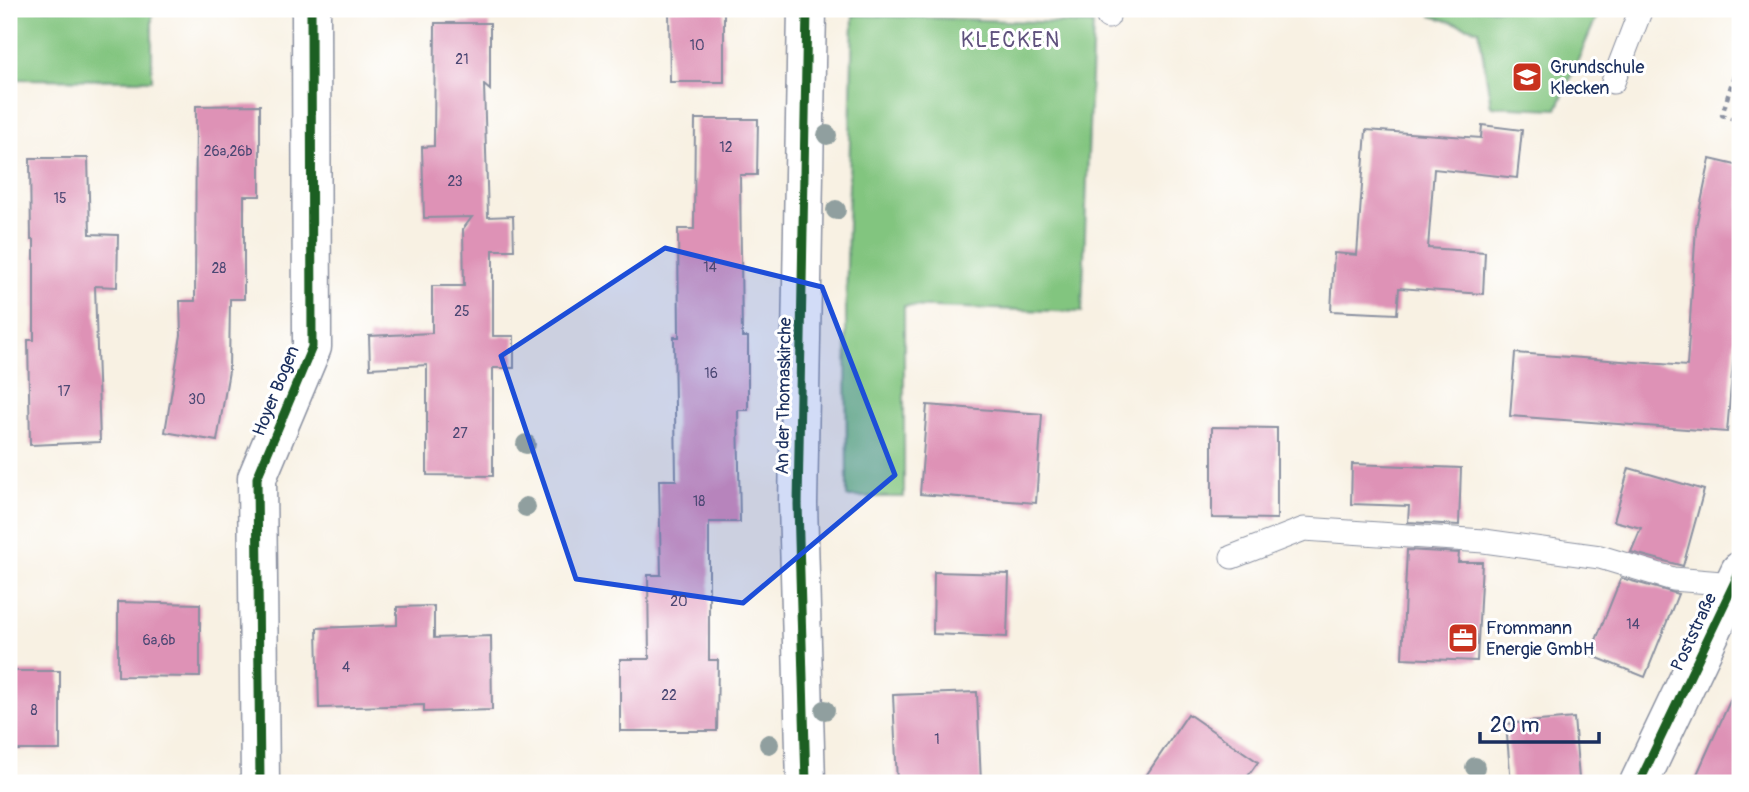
<svg xmlns="http://www.w3.org/2000/svg" width="1749" height="792" font-family="Pangolin,sans-serif">
	<style>
		.green { fill: #82c57f; stroke: #4e7a6e; stroke-width: 2 }
		.building { fill: #de92b6 }
		.lines { fill: none; stroke-linecap: round; stroke-linejoin: round }
		.service-casing { stroke: #8a90a0; stroke-width: 25 }
		.minor-casing { stroke: #8a90a0; stroke-width: 41 }
		.path { stroke: #8a90a0; stroke-width: 4.5; stroke-dasharray: 5 5; stroke-linecap: butt }
		.service { stroke: #fff; stroke-width: 23 }
		.minor { stroke: #fff; stroke-width: 38 }
		.cycleway-casing { stroke: #fff; stroke-width: 13 }
		.cycleway { stroke: #1b5e20; stroke-width: 9 }
		.tree { fill: #909f9f }
		.marked { fill: #1d4ed8; fill-opacity: 0.2; stroke: #1d4ed8; stroke-width: 5; stroke-linejoin: round }
		.labels { text-anchor: middle; dominant-baseline: central; stroke-width: 6; stroke-linejoin: round; paint-order: stroke }
		.number-label { font-size: 14px; fill: #4c4874 }
		.poi-label { font-size: 18px; fill: #1b2f5e; stroke: #fff; text-anchor: start }
		.street-label { font-size: 18px; fill: #1b2f5e; stroke: #fff }
		.quarter-label { font-size: 21px; letter-spacing: 2px; fill: #5f527d; stroke: #fff }
	</style>
	<rect width="100%" height="100%" fill="#fff"/>
	<filter id="ink" filterUnits="userSpaceOnUse"><feTurbulence type="fractalNoise" baseFrequency=".0143" numOctaves="2"/><feDisplacementMap in="SourceGraphic" scale="14" xChannelSelector="R" yChannelSelector="G"/><feConvolveMatrix kernelMatrix="1 2 1 2 8 2 1 2 1" color-interpolation-filters="sRGB"/></filter>
	<filter id="wash" filterUnits="userSpaceOnUse"><feTurbulence type="fractalNoise" baseFrequency=".00686" numOctaves="4" result="noise"/><feDisplacementMap in="SourceGraphic" scale="28" xChannelSelector="R" yChannelSelector="G"/><feGaussianBlur stdDeviation="1.57" result="paint"/><feColorMatrix in="noise" values="0 0 0 0 0 0 0 0 0 0 0 0 0 0 0 0 0 1.4 0 .05"/><feComposite in="paint" operator="in"/></filter>
	<g filter="url(#wash)">
		<rect width="100%" height="100%" fill="#f8f1e3"/>
		<!-- green -->
		<g class="green">
			<path d="M9,9h143v71l-143,-1z"/>
			<path d="M1431,9h169l-43,100 -66,-3 -12,-76 -48,-14z"/>
			<path d="M853,15l240,9 -11,288 -178,-6v191h-57l-1,-191z"/>
		</g>
		<g id="blocks">
			<!-- building -->
			<g class="building">
				<path d="M669,9h55v73h-54z"/>
				<path d="M435,23h55v67l-6,-5 4,132 25,-1 1,34h-21v86h21v32h-21v108l-66,-1v-110l-57,3 -1,-32 63,-3v-47h32l-1,-57 9,-12 -48,1 -2,-71 12,-1z"/>
				<path d="M260,105v91h-16v103h-14l-1,72 -12,70 -52,-9 16,-97 -1,-34h15l1,-195z"/>
				<path d="M695,119h63l-1,56h-17l2,162h6v73h-10l2,112h-31v138h9l-1,71h-97v-72h29l-1,-84h13l-2,-95h17l-2,-143h5l-1,-108h16z"/>
				<path d="M1482,125l40,5 -5,48 -83,-9 -6,79 57,4 -2,42 -84,-6 -2,26 -66,-3 3,-58 23,2 9,-125 115,8z"/>
				<path d="M30,158h58l2,76 28,1 -1,52 -22,-1 5,156 -70,3 -2,-105h6v-100h-3z"/>
				<path d="M1710,159l30,7v174l-5,-1 -8,93 -217,-16 5,-63 172,13 9,-139z"/>
				<path d="M927,405l115,9 -6,89 -116,-9z"/>
				<path d="M1212,427l65,1v91l-65,-1z"/>
				<path d="M1352,464l109,4 -2,57 -51,-3 1,-16 -58,-2z"/>
				<path d="M1629,468l75,22 -21,76 -52,-14 10,-24 -27,-7z"/>
				<path d="M1407,550l52,3 -1,9h24l-5,99 -75,-3z"/>
				<path d="M934,572l75,2 -2,63 -74,-3z"/>
				<path d="M1621,578l57,16 -33,83 -55,-22z"/>
				<path d="M118,602l82,2v73l-82,-1z"/>
				<path d="M434,606v32l57,-2 1,74 -68,2v-7l-105,3 -2,-80 80,-3v-18z"/>
				<rect x="9" y="671" width="51" height="79"/>
				<path d="M1740,679v104h-47z"/>
				<path d="M977,692l4,91h-84l-4,-88z"/>
				<path d="M1188,714l70,48 -15,21h-102z"/>
				<path d="M1574,718l5,61 -68,4 -5,-59z"/>
			</g>
		</g>
	</g>
	<g filter="url(#ink)">
		<use href="#blocks" fill-opacity="0" stroke="#8a90a0" stroke-width="2"/>
		<g class="lines">
			<!-- service casing -->
			<g class="service-casing">
				<g id="service">
					<path d="M1108,17v-8"/>
					<path d="M1613,82l28,-73"/>
					<path d="M1232,557l72,-28 180,12 116,16 73,22 61,5"/>
				</g>
			</g>
			<!-- minor casing -->
			<g class="minor-casing">
				<g id="minor">
					<path d="M260,783l-3,-305 55,-131 -1,-338"/>
					<path d="M806,783l-8,-279 9,-495"/>
					<path d="M1639,783l101,-212"/>
				</g>
			</g>
			<!-- path -->
			<path class="path" d="M1740,56l-18,59 18,6"/>
			<!-- service -->
			<use href="#service" class="service"/>
			<!-- minor -->
			<use href="#minor" class="minor"/>
			<!-- cycleway casing -->
			<g class="cycleway-casing">
				<g id="cycleway">
					<path d="M260,783l-3,-305 55,-131 -1,-338"/>
					<path d="M806,783l-8,-279 9,-495"/>
					<path d="M1639,783l101,-212"/>
				</g>
			</g>
			<!-- cycleway -->
			<use href="#cycleway" class="cycleway"/>
		</g>
		<!-- trees -->
		<g class="tree">
			<circle cx="827" cy="135" r="10"/>
			<circle cx="836" cy="210" r="10"/>
			<circle cx="526" cy="444" r="10"/>
			<circle cx="526" cy="507" r="10"/>
			<circle cx="825" cy="710" r="10"/>
			<circle cx="769" cy="744" r="10"/>
			<circle cx="1475" cy="767" r="10"/>
		</g>
	</g>
	<!-- marked area -->
	<path class="marked" d="M665,248l157,39 73,188 -152,128 -167,-24 -75,-223z"/>
	<!-- icons -->
	<defs>
		<g id="school-square" transform="scale(1.575)"><rect x="-9" y="-9" width="18" height="18" rx="4" fill="#c8321e" stroke="#fff"/><path d="M0-5L7-2L0 1L-7-2ZM-4 1L0 2.5L4 1V4Q0 6-4 4Z" fill="#fff"/></g>
		<g id="office-square" transform="scale(1.575)"><rect x="-9" y="-9" width="18" height="18" rx="4" fill="#c8321e" stroke="#fff"/><path d="M-6-3h4V-5.5h4V-3h4V5H-6ZM-1-4.5V-3h2v-1.5ZM-6 0V1H6V0Z" fill="#fff"/></g>
	</defs>
	<g fill-rule="evenodd">
		<use href="#school-square" x="1527" y="77"/>
		<use href="#office-square" x="1463" y="638"/>
	</g>
	<g class="labels">
		<!-- number labels -->
		<g class="number-label">
			<text x="697" y="45">10</text>
			<text x="462" y="59">21</text>
			<text x="726" y="147">12</text>
			<text x="228" y="151">26a,26b</text>
			<text x="455" y="181">23</text>
			<text x="60" y="198">15</text>
			<text x="710" y="267">14</text>
			<text x="219" y="268">28</text>
			<text x="462" y="311">25</text>
			<text x="711" y="373">16</text>
			<text x="64" y="391">17</text>
			<text x="197" y="399">30</text>
			<text x="460" y="433">27</text>
			<text x="699" y="501">18</text>
			<text x="679" y="601">20</text>
			<text x="1633" y="624">14</text>
			<text x="159" y="640">6a,6b</text>
			<text x="346" y="667">4</text>
			<text x="669" y="695">22</text>
			<text x="34" y="710">8</text>
			<text x="937" y="739">1</text>
		</g>
		<!-- poi labels -->
		<g class="poi-label">
			<text x="1550" y="67">Grundschule<tspan x="1550" dy="21">Klecken</tspan></text>
			<text x="1486" y="628">Frommann<tspan x="1486" dy="21">Energie GmbH</tspan></text>
		</g>
		<!-- street labels -->
		<g class="street-label">
			<text transform="translate(276 391) rotate(-68)">Hoyer Bogen</text>
			<text transform="translate(784 396) rotate(-89)">An der Thomaskirche</text>
			<text transform="translate(1694 632) rotate(-65)">Poststraße</text>
		</g>
		<!-- quarter labels -->
		<g class="quarter-label">
			<text x="1011" y="40">KLECKEN</text>
		</g>
	</g>
	<!-- margin -->
	<rect width="1749" height="792" fill="none" stroke="#fff" stroke-width="35"/>
	<!-- scale -->
	<path d="M1480 732v10h119v-10" fill="none" stroke="#1b2f5e" stroke-width="3.5"/>
	<text x="1490" y="732" font-size="21" fill="#1b2f5e" stroke="#ffffff" stroke-width="5" paint-order="stroke">20 m</text>
</svg>
